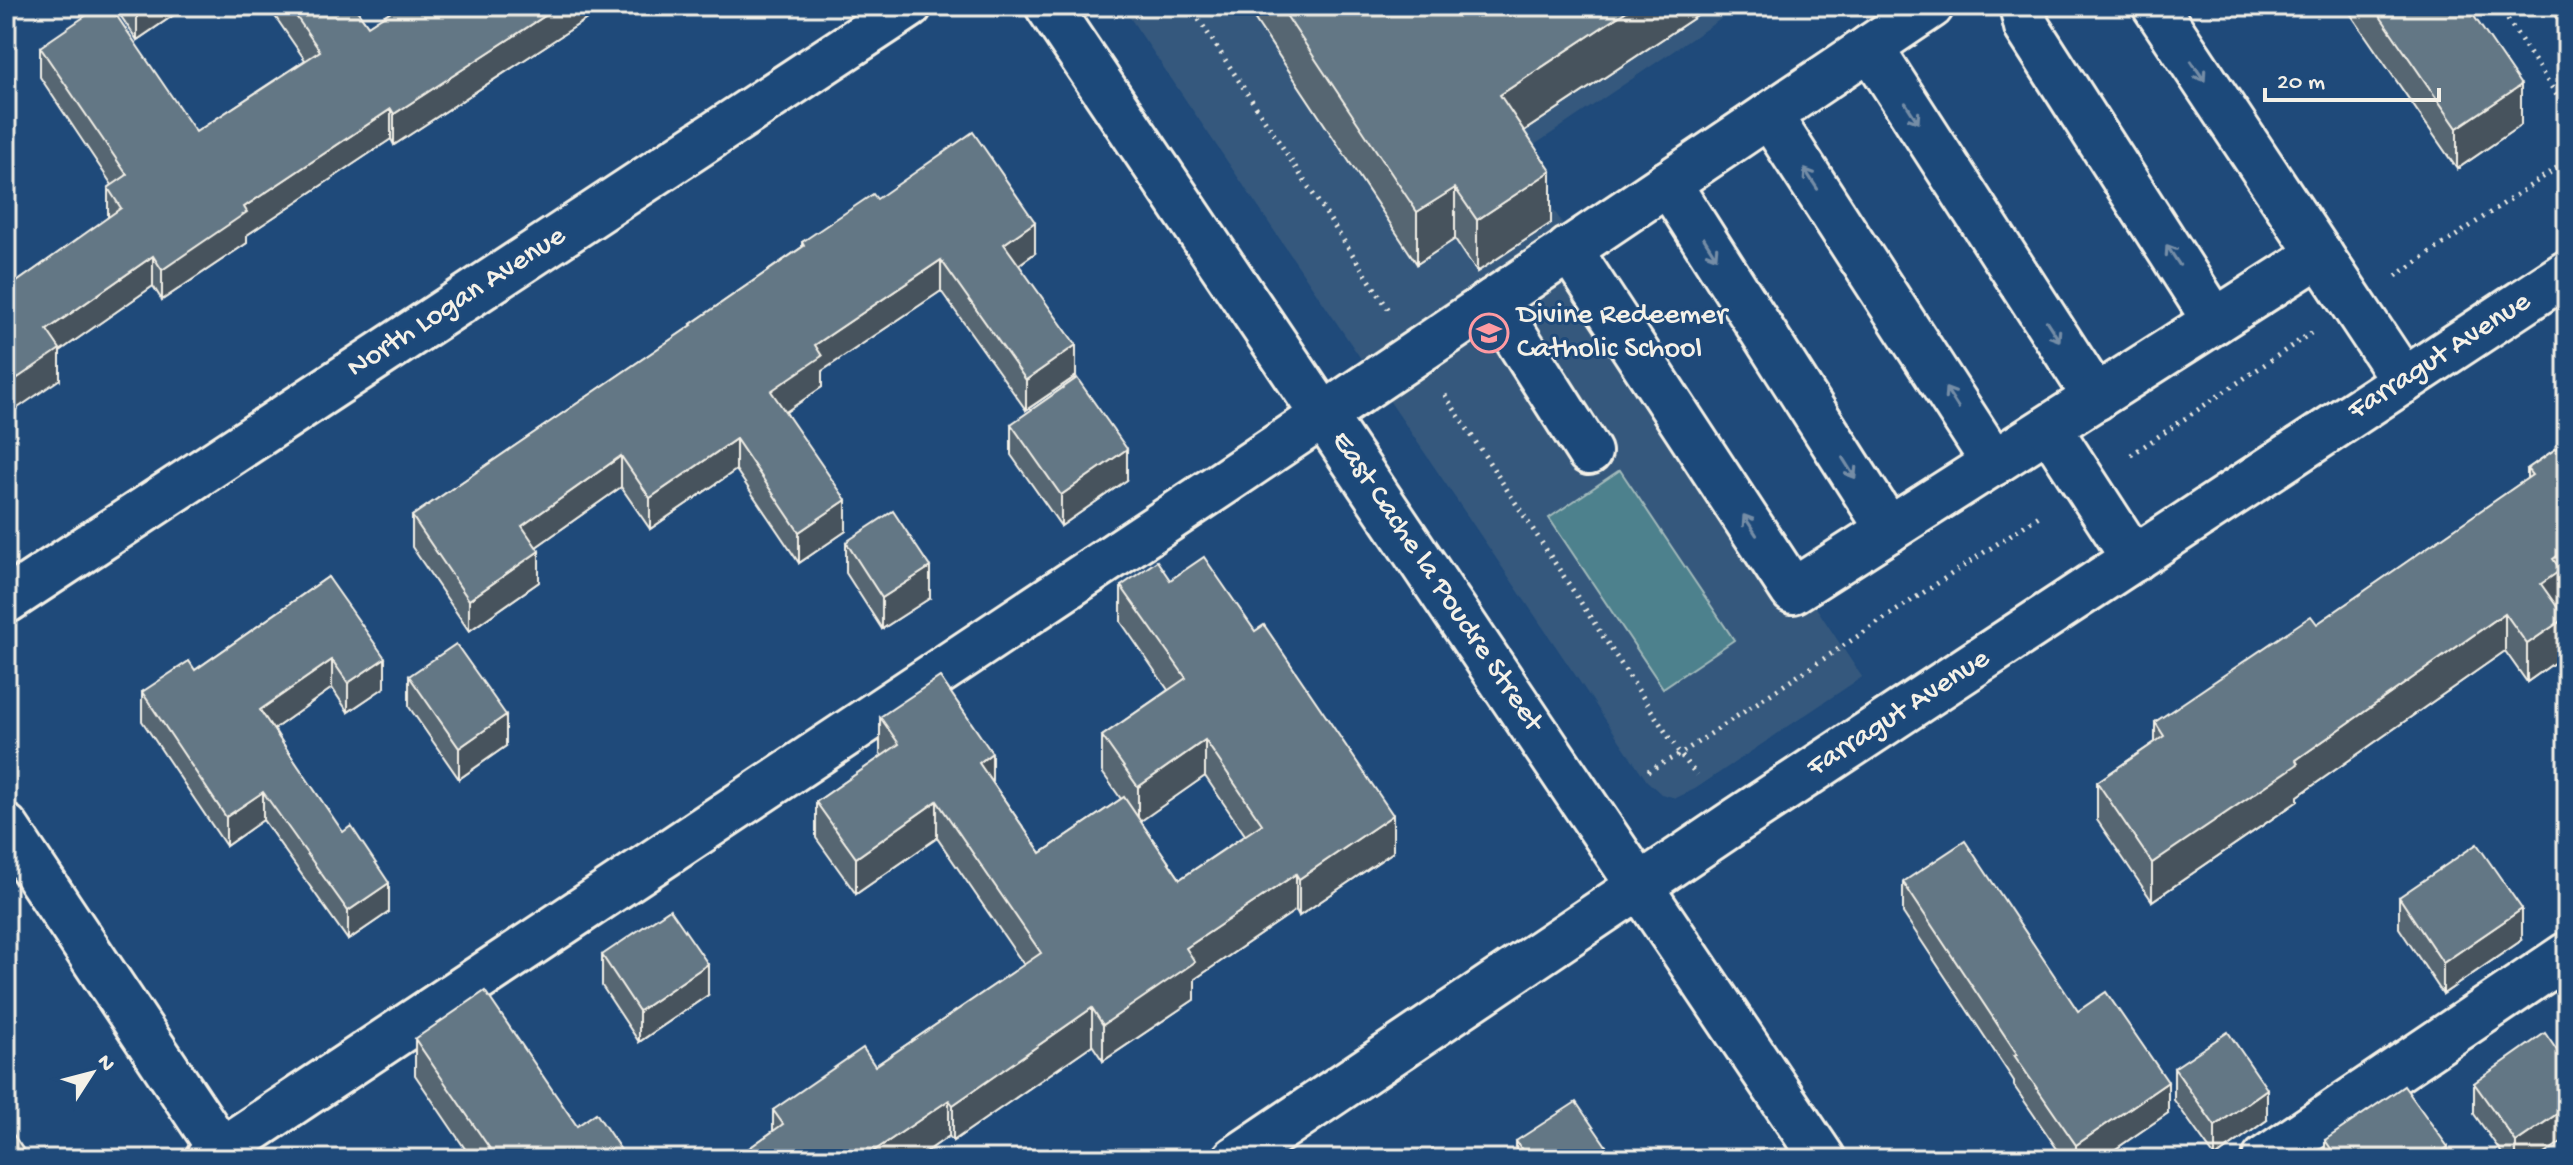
<svg xmlns="http://www.w3.org/2000/svg" width="2573" height="1165" font-family="'Gochi Hand',sans-serif">
	<style>
		.built { fill: #34587d }
		.green { fill: #4e818d; stroke: #a1b9ba; stroke-width: 2 }
		.lines { fill: none; stroke-linecap: round; stroke-linejoin: round }
		.minor-casing { stroke: #f4f1e8; stroke-width: 50 }
		.path { stroke: #f4f1e8; stroke-width: 5; stroke-dasharray: 2 6; stroke-linecap: butt }
		.minor { stroke: #1f4a7a; stroke-width: 44 }
		.wall { fill: #566672; stroke: #f4f1e8; stroke-width: 2; fill-rule: evenodd }
		.shaded-wall { fill: #46535d; stroke: #f4f1e8; stroke-width: 2 }
		.building { fill: #647785; stroke: #f4f1e8; stroke-width: 2 }
		.oneway { stroke: #748da6 }
		.labels { text-anchor: middle; dominant-baseline: central; stroke-width: 6; stroke-linejoin: round; paint-order: stroke }
		.street-label { font-size: 30px; fill: #f4f1e8; stroke: #1f4a7a }
		.poi-label { font-size: 30px; fill: #f4f1e8; stroke: #1f4a7a; text-anchor: start }
	</style>
	<rect width="100%" height="100%" fill="#1f4a7a"/>
	<filter id="ink" filterUnits="userSpaceOnUse"><feTurbulence type="fractalNoise" baseFrequency=".0125" numOctaves="2"/><feDisplacementMap in="SourceGraphic" scale="16" xChannelSelector="R" yChannelSelector="G"/><feConvolveMatrix kernelMatrix="1 2 1 2 8 2 1 2 1" color-interpolation-filters="sRGB"/></filter>
	<g filter="url(#ink)">
		<!-- built -->
		<path class="built" d="M1122,6h618l-222,150 344,521 -167,112 -19,9 -15,-4 -14,-13z"/>
		<!-- green -->
		<path class="green" d="M1620,470l114,170 -71,48 -114,-170z"/>
		<g class="lines">
			<!-- minor casing -->
			<g class="minor-casing">
				<g id="minor">
					<path d="M1048,6l775,1153"/>
					<path d="M2022,6l5,21 188,294"/>
					<path d="M2155,6l249,375"/>
					<path d="M1870,47l226,351"/>
					<path d="M1769,115l225,348"/>
					<path d="M1668,183l221,347"/>
					<path d="M1569,249l224,342 527,-337"/>
					<path d="M1493,301l96,151"/>
					<path d="M2049,428l85,131"/>
					<path d="M6,601l903,-595"/>
					<path d="M6,827l221,332"/>
					<path d="M208,1159l1018,-678 705,-475"/>
					<path d="M1235,1159l501,-338 831,-548"/>
					<path d="M2265,1159l302,-204"/>
				</g>
			</g>
			<!-- path -->
			<g class="path">
				<path d="M1190,6l199,304"/>
				<path d="M2499,6l68,105"/>
				<path d="M2396,276l171,-115"/>
				<path d="M1445,395l235,359 17,21"/>
				<path d="M2131,455l180,-122"/>
				<path d="M1648,771l32,-17 362,-240"/>
			</g>
			<!-- minor -->
			<use href="#minor" class="minor"/>
		</g>
		<!-- wall -->
		<g class="wall">
			<path d="M114,6h73l-50,34z"/>
			<path d="M268,6h86l14,20 31,-20h218l-11,7 -4,-4 -208,136 -3,-6 -144,96v8l-85,57 -9,-14 -93,65v28l-53,-90 101,-71v-30l4,-3 -72,-108v-30l156,85 109,-72z"/>
			<path d="M1246,6h466l-188,125 27,92 -74,49 -22,-33 -38,25z"/>
			<path d="M2345,6h122l54,119 -64,44z"/>
			<path d="M877,199l158,54 -16,12 57,111 -50,34 -85,-119 -119,80v16l-36,25 60,119 -47,32 -63,-93 -86,59 -29,-42 -85,60 3,35 -70,49 -57,-84v-31l279,-190v-2l111,-77v-5z"/>
			<path d="M1011,424l116,56 -66,46 -50,-71z"/>
			<path d="M2567,441v146l-6,4v17l-2,2 6,45 -38,27 -22,-31 -207,145v5l-146,100 -55,-81v-38l58,-40v-20l162,-98 210,-145v-10z"/>
			<path d="M846,542l84,56 -48,31 -36,-56z"/>
			<path d="M328,577l57,110 -37,25 -16,-24 -58,41 115,183 -41,28 -85,-120 -37,26 -84,-125v-29l53,-22z"/>
			<path d="M1170,580l223,272 -94,64 -3,-6 -101,69v20l-92,62 -11,-16 -139,96 -4,-5 -33,23h-182l39,-28v-21l102,-44 149,-101 -87,-127 -81,56 -40,-56v-36l66,-46 -2,-3v-36l112,65 49,71 80,-54 -19,-27v-36l66,-46 -47,-68v-36zM1205,776l40,59 -65,44 -40,-58z"/>
			<path d="M409,676l97,70 -47,33 -50,-72z"/>
			<path d="M1903,882l175,129 90,102 -67,46h-37l-50,-73v-5l-111,-168z"/>
			<path d="M2399,897l123,43 -79,54 -44,-66z"/>
			<path d="M602,955l106,40 -69,47 -37,-56z"/>
			<path d="M415,1039l162,87 50,33h-155l-57,-84z"/>
			<path d="M2567,1065v73l-30,21h-31l-32,-45v-31z"/>
			<path d="M2174,1068l93,52 -52,37 -41,-57z"/>
			<path d="M2325,1140l123,19h-123z"/>
			<path d="M1516,1141l99,18h-99z"/>
		</g>
		<!-- shaded-wall -->
		<g class="shaded-wall">
			<path d="M142,6h45l-50,34v-31z"/>
			<path d="M560,6h42v3l-208,136v-31z"/>
			<path d="M606,6h11l-11,7z"/>
			<path d="M1634,6h78l-212,141v-52z"/>
			<path d="M2521,85v40l-64,44v-41z"/>
			<path d="M391,109v30l-144,96v8l-85,57v-30l82,-63z"/>
			<path d="M1551,171v52l-74,49v-52z"/>
			<path d="M1455,188v51l-38,25v-52z"/>
			<path d="M1035,222v31l-31,22v-31z"/>
			<path d="M153,256v30l-93,65v28l-54,37v-30l41,-56z"/>
			<path d="M941,260v31l-119,80v16l-51,35v-31l44,-46z"/>
			<path d="M1076,345v31l-50,34v-30z"/>
			<path d="M736,439v31l-86,59v-31z"/>
			<path d="M1127,449v31l-66,46v-31z"/>
			<path d="M621,456v31l-99,70v-31z"/>
			<path d="M846,500v31l-47,32v-31z"/>
			<path d="M2567,549v38l-6,4v17l-20,14v-38l12,-25z"/>
			<path d="M539,551v31l-70,49v-31z"/>
			<path d="M930,567v31l-48,31v-31z"/>
			<path d="M2505,613v38l-207,145v5l-146,100v-38l144,-103z"/>
			<path d="M2565,618v37l-38,27v-38z"/>
			<path d="M385,658v29l-37,25v-29z"/>
			<path d="M332,660v28l-72,51v-29z"/>
			<path d="M506,715v31l-47,33v-31z"/>
			<path d="M1205,740v36l-67,47v-36z"/>
			<path d="M992,753v37l-13,-27z"/>
			<path d="M263,792v28l-37,26v-29z"/>
			<path d="M937,801v37l-81,56v-36z"/>
			<path d="M1393,815v37l-94,64v-37z"/>
			<path d="M1296,874v36l-101,69v20l-92,62v-36l83,-77z"/>
			<path d="M389,883v29l-41,28v-29z"/>
			<path d="M2522,909v31l-79,54v-31z"/>
			<path d="M708,964v31l-69,47v-31z"/>
			<path d="M1092,1008v37l-139,96v-36z"/>
			<path d="M2168,1082v31l-67,46h-25v-14z"/>
			<path d="M2267,1089v31l-52,37v-31z"/>
			<path d="M949,1100v36l-33,23h-54z"/>
			<path d="M2567,1107v31l-30,21h-21v-17z"/>
			<path d="M2448,1147v12h-17z"/>
		</g>
		<!-- building -->
		<g class="building">
			<path d="M100,6h10l86,126 124,-81 -31,-45h65l14,20 31,-20h161l-166,108 -3,-5 -147,98 3,5 -85,58 -9,-14 -106,74 13,19 -54,37v-99l1,2 114,-81 -13,-20 19,-13 -87,-128z"/>
			<path d="M1280,6h354l-134,89 51,76 -74,49 -22,-32 -38,24z"/>
			<path d="M2373,6h94l54,79 -64,43z"/>
			<path d="M973,132l62,90 -31,22 72,101 -50,35 -85,-120 -126,85 7,11 -51,35 75,109 -47,32 -63,-93 -86,59 -29,-42 -99,70 17,25 -70,49 -57,-84 280,-191 -1,-1 113,-78 -2,-4 71,-48 4,5z"/>
			<path d="M1077,378l50,71 -66,46 -50,-71z"/>
			<path d="M2567,441v108l-14,10 8,11 -20,14 24,34 -38,26 -22,-31 -209,147 2,4 -146,99 -55,-81 67,-46 -9,-14 156,-106 6,8 215,-149 -5,-6z"/>
			<path d="M893,511l37,56 -48,31 -36,-56z"/>
			<path d="M1204,557l51,74 9,-6 129,190 -94,64 -3,-5 -110,74 9,14 -92,63 -11,-17 -139,97 -4,-5 -87,59h-128l49,-35 -10,-14 90,-62 12,18 166,-113 -104,-152 -81,57 -40,-56 83,-58 -19,-27 60,-40 52,76 -13,10 62,90 83,-56 56,82 82,-55 -57,-84 -67,47 -36,-51 84,-58 -65,-92 36,-25 13,19z"/>
			<path d="M328,577l57,81 -37,25 -16,-23 -72,50 83,122 8,-6 38,57 -41,28 -85,-119 -37,25 -84,-125 47,-31 6,9z"/>
			<path d="M456,644l50,71 -47,33 -50,-72z"/>
			<path d="M1965,841l113,170 28,-19 62,90 -92,63 -62,-90 3,-1 -114,-172z"/>
			<path d="M2477,844l45,65 -79,54 -44,-66z"/>
			<path d="M670,909l38,55 -69,47 -37,-56z"/>
			<path d="M485,991l92,135 19,-13 31,46h-130l-82,-120z"/>
			<path d="M2228,1032l39,57 -52,37 -41,-58z"/>
			<path d="M2545,1033l22,32v42l-51,35 -42,-59z"/>
			<path d="M2404,1086l44,61 -17,12h-93l-13,-19z"/>
			<path d="M1576,1102l39,57h-87l-12,-18z"/>
			<path d="M6,1124l24,35h-24z"/>
		</g>
		<!-- one-way arrows -->
		<defs><path id="oneway-shaft" d="M-6 0H5M1.5-3L5.5 0L1.5 3" fill="none" stroke-width="1.6" stroke-linecap="round" stroke-linejoin="round" transform="scale(2)"/></defs>
		<g class="oneway">
			<use href="#oneway-shaft" transform="translate(2198 71) rotate(56)"/>
			<use href="#oneway-shaft" transform="translate(1912 113) rotate(57)"/>
			<use href="#oneway-shaft" transform="translate(1811 179) rotate(-123)"/>
			<use href="#oneway-shaft" transform="translate(1710 248) rotate(58)"/>
			<use href="#oneway-shaft" transform="translate(2173 255) rotate(-123)"/>
			<use href="#oneway-shaft" transform="translate(2053 331) rotate(57)"/>
			<use href="#oneway-shaft" transform="translate(1952 398) rotate(-123)"/>
			<use href="#oneway-shaft" transform="translate(1849 468) rotate(58)"/>
			<use href="#oneway-shaft" transform="translate(1750 525) rotate(-123)"/>
		</g>
	</g>
	<!-- icons -->
	<defs>
		<g id="school-ring" transform="scale(2)"><circle r="9.5" fill="#1f4a7a" stroke="#ff9aa2" stroke-width="1.5"/><path d="M0-5L7-2L0 1L-7-2ZM-4 1L0 2.5L4 1V4Q0 6-4 4Z" fill="#ff9aa2"/></g>
	</defs>
	<g fill-rule="evenodd">
		<use href="#school-ring" x="1489" y="333"/>
	</g>
	<g class="labels">
		<!-- street labels -->
		<g class="street-label">
			<text transform="translate(457 303) rotate(-33)">North Logan Avenue</text>
			<text transform="translate(2440 357) rotate(-33)">Farragut Avenue</text>
			<text transform="translate(1436 582) rotate(56)">East Cache la Poudre Street</text>
			<text transform="translate(1899 714) rotate(-33)">Farragut Avenue</text>
		</g>
		<!-- poi labels -->
		<g class="poi-label">
			<text x="1517" y="316">Divine Redeemer<tspan x="1517" dy="34">Catholic School</tspan></text>
		</g>
	</g>
	<!-- margin -->
	<rect width="2573" height="1165" fill="none" stroke="#1f4a7a" stroke-width="32"/>
	<rect x="16" y="16" width="2541" height="1133" fill="none" stroke="#f4f1e8" stroke-width="3" filter="url(#ink)"/>
	<!-- north arrow -->
	<g transform="translate(92 1073) rotate(54)" stroke="#1f4a7a" stroke-width="6" paint-order="stroke">
	<path d="M0-6L14 30L0 20L-14 30Z" fill="#f4f1e8"/>
	<text y="-12" font-size="22" font-weight="bold" text-anchor="middle" fill="#f4f1e8">N</text>
	</g>
	<!-- scale -->
	<path d="M2265 88v12h174v-12" fill="none" stroke="#f4f1e8" stroke-width="4"/>
	<text x="2277" y="88" font-size="24" fill="#f4f1e8" stroke="#1f4a7a" stroke-width="6" paint-order="stroke">20 m</text>
</svg>
